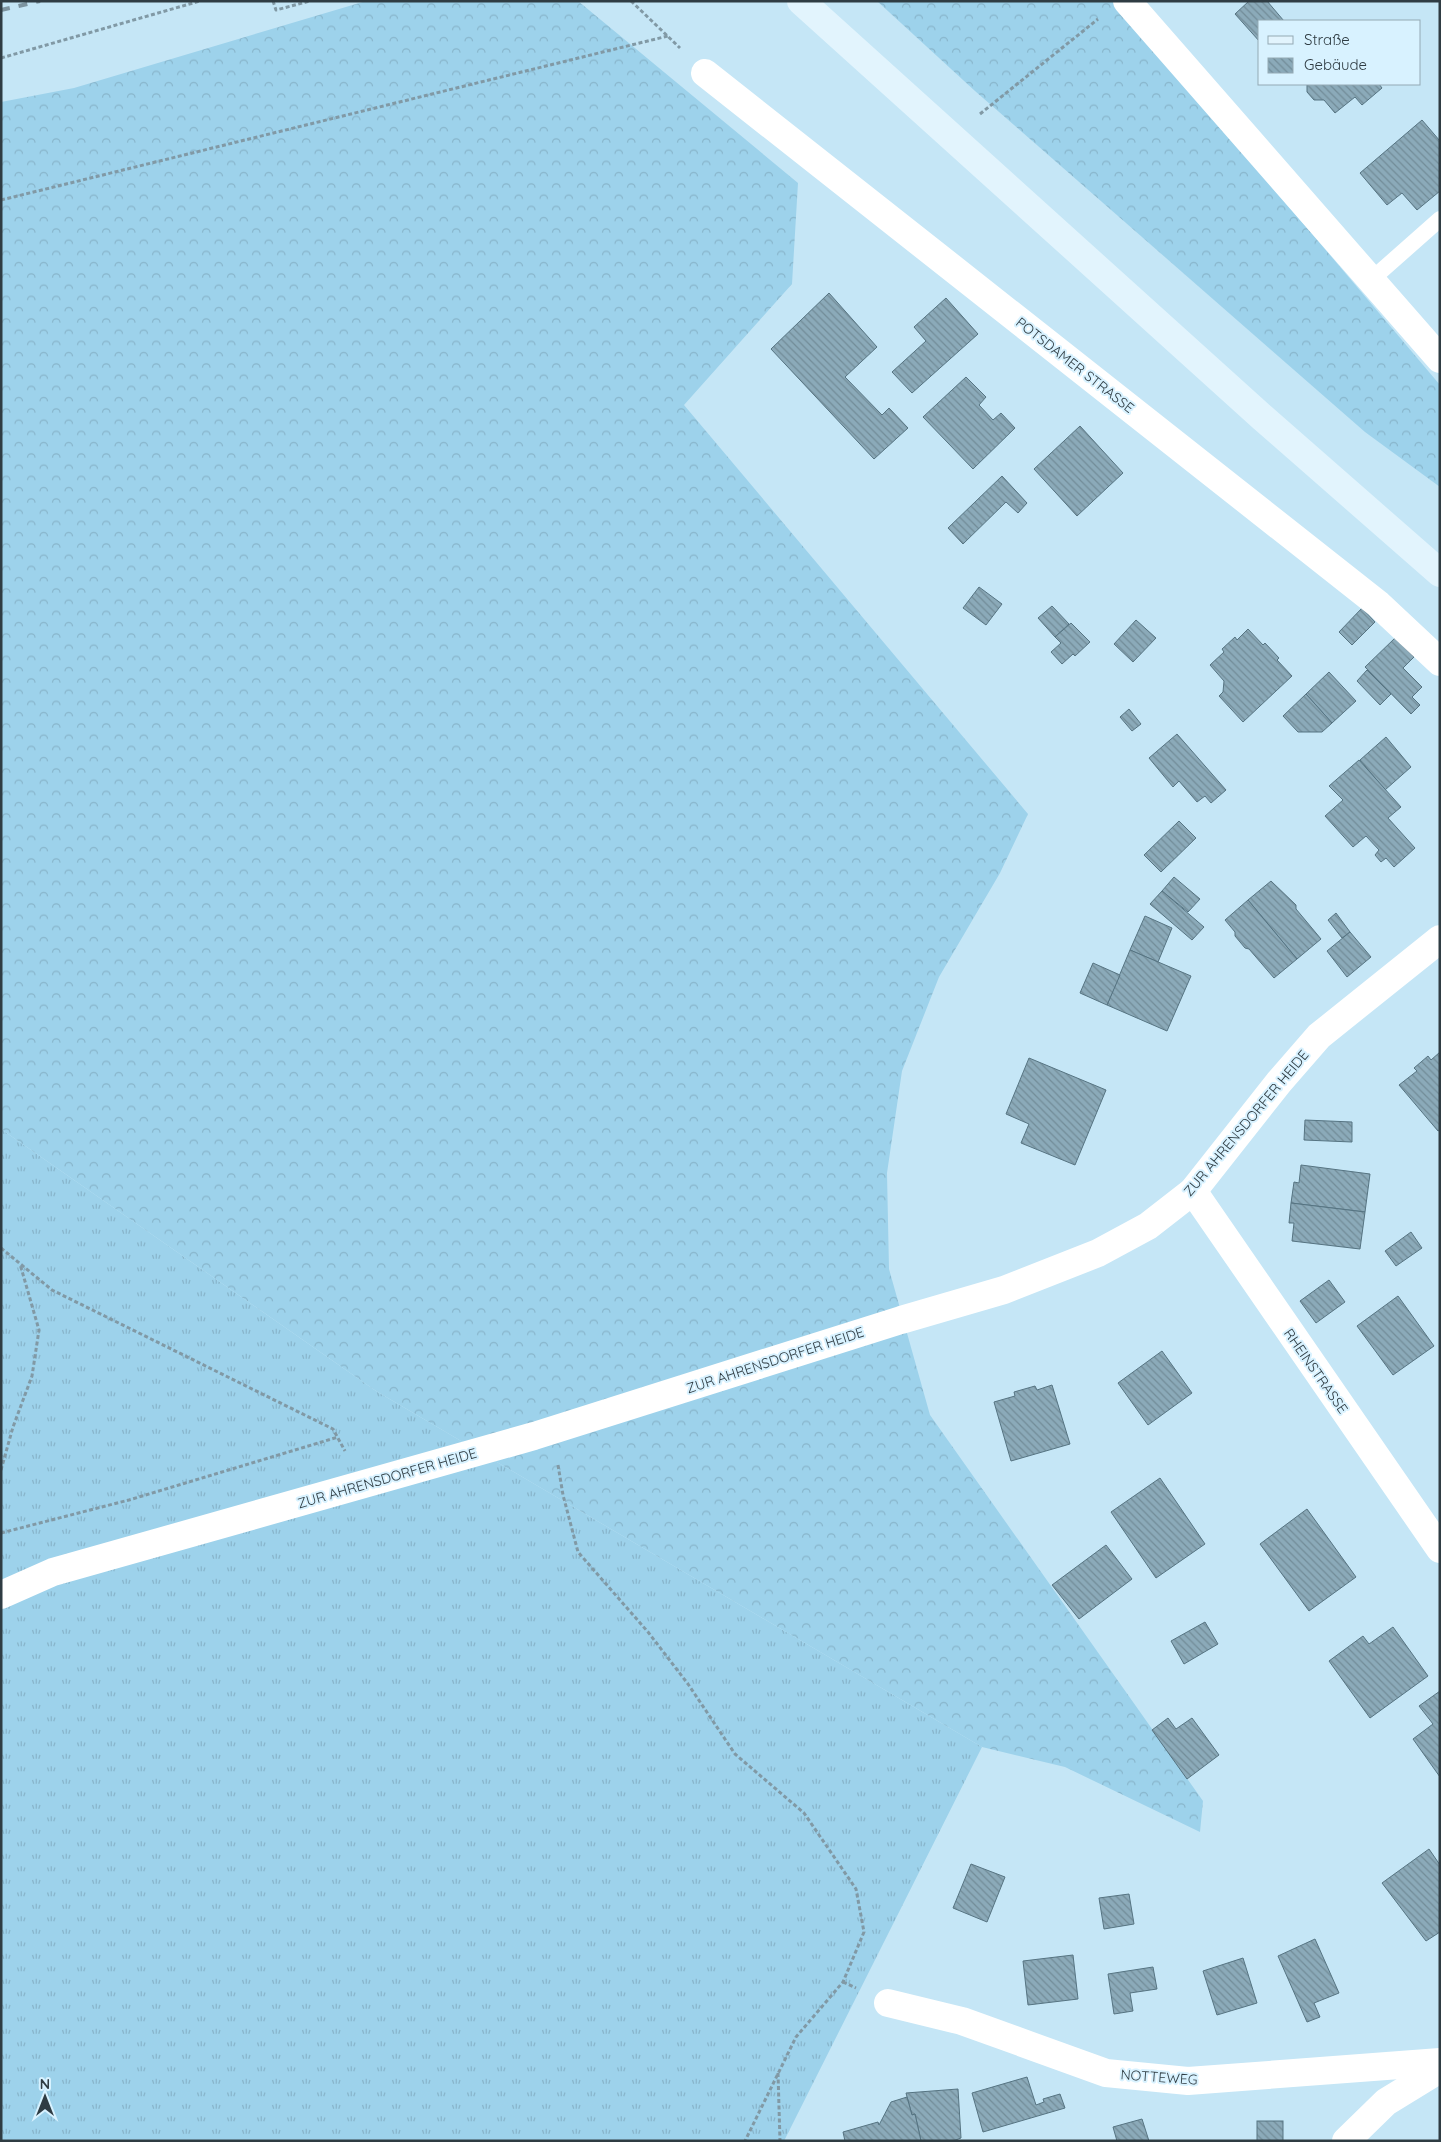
<svg xmlns="http://www.w3.org/2000/svg" width="1441" height="2142" font-family="Quicksand,sans-serif">
	<style>
		.grass { fill: url(#grass-tufts) }
		.forest { fill: url(#forest-crowns) }
		.building { fill: url(#building-back-hatch); stroke: #567482 }
		.lines { fill: none; stroke-linecap: round; stroke-linejoin: round }
		.path { stroke: #8199a5; stroke-width: 3; stroke-dasharray: 4 2.5; stroke-linecap: butt }
		.lane { stroke: #fff; stroke-width: 16 }
		.street { stroke: #fff; stroke-width: 28 }
		.secondary { stroke: #e2f4fd; stroke-width: 28 }
		.rail { stroke: #7c939f; stroke-width: 4; stroke-dasharray: 9 9; stroke-linecap: butt }
		.labels { text-anchor: middle; dominant-baseline: central; stroke-width: 4; stroke-linejoin: round; paint-order: stroke }
		.street-label { font-size: 14px; fill: #2f3c43; stroke: #d8f2ff }
	</style>
	<defs>
		<pattern id="grass-tufts" width="24" height="20" patternUnits="userSpaceOnUse" patternTransform="scale(1.25)"><rect width="24" height="20" fill="#9dd2eb"/><path d="M3 7l-1-3M5 7V3M7 7l1-3M15 17l-1-3M17 17v-4M19 17l1-3" fill="none" stroke="#88b5cb"/></pattern>
		<pattern id="forest-crowns" width="20" height="18" patternUnits="userSpaceOnUse" patternTransform="scale(1.25)"><rect width="20" height="18" fill="#9dd2eb"/><path d="M2 6a3 3 0 1 1 6 0M12 15a3 3 0 1 1 6 0" fill="none" stroke="#88b5cb"/></pattern>
		<pattern id="building-back-hatch" width="6" height="6" patternUnits="userSpaceOnUse" patternTransform="scale(1.25)"><rect width="6" height="6" fill="#8baab9"/><path d="M-1 5l2 2M0 0l6 6M5-1l2 2" fill="none" stroke="#728c98"/></pattern>
	</defs>
	<rect width="100%" height="100%" fill="#c5e6f6"/>
	<!-- grass -->
	<path class="grass" d="M1,1129l375,262 606,356 -198,394h-783z"/>
	<!-- forest -->
	<g class="forest">
		<path d="M366,1h212l220,182 -6,101 -108,121 344,409 -28,59 -61,104 -37,94 -15,102 2,96 41,146 273,386 -3,31 -135,-65 -83,-20 -606,-356 -375,-262v-1027l73,-14z"/>
		<path d="M877,1h238l325,384v102l-75,-55 -390,-341z"/>
	</g>
	<!-- building -->
	<g class="building">
		<path d="M1249,1h18l17,20h-24v21l-25,-28z"/>
		<path d="M1307,84h72l3,4 -20,17 -7,-8 -20,16 -11,-13h-10l-7,-8z"/>
		<path d="M1422,120l18,21v50l-23,19 -15,-17 -15,12 -27,-32z"/>
		<path d="M829,293l48,54 -32,30 37,38 7,-7 19,20 -34,31 -103,-110z"/>
		<path d="M946,298l32,36 -66,59 -20,-21 34,-31 -12,-14z"/>
		<path d="M966,377l20,20 -7,8 14,15 8,-7 14,15 -42,41 -50,-52z"/>
		<path d="M1080,426l43,47 -46,43 -43,-47z"/>
		<path d="M1002,476l25,27 -9,10 -12,-11 -43,42 -15,-16z"/>
		<path d="M979,587l23,17 -16,21 -23,-17z"/>
		<path d="M1052,606l17,18 -14,13 -17,-19z"/>
		<path d="M1362,608l13,14 -23,23 -13,-13z"/>
		<path d="M1136,620l20,18 -23,24 -19,-18z"/>
		<path d="M1071,623l19,19 -15,14 -2,-2 -11,10 -11,-12 10,-9 -6,-6z"/>
		<path d="M1248,629l15,16 2,-2 14,15 -2,2 15,16 -49,46 -24,-26 4,-4 1,-11 -14,-16 14,-13 -2,-3 13,-12 2,3z"/>
		<path d="M1395,638l19,19 -11,11 19,19 -10,10 8,8 -9,9 -46,-47z"/>
		<path d="M1367,670l24,24 -11,11 -23,-24z"/>
		<path d="M1329,672l27,29 -24,22 -26,-29z"/>
		<path d="M1306,694l26,29 -10,9h-24l-15,-16z"/>
		<path d="M1129,709l12,15 -9,7 -12,-14z"/>
		<path d="M1177,734l49,56 -15,13 -6,-7 -8,6 -18,-21 -6,6 -24,-29z"/>
		<path d="M1386,737l25,30 -26,23 -25,-30z"/>
		<path d="M1359,760l42,47 -13,11 27,30 -21,19 -8,-9 -5,4 -6,-7 4,-5 -13,-14 -13,11 -28,-31 18,-16 -14,-14z"/>
		<path d="M1179,821l17,17 -35,34 -17,-17z"/>
		<path d="M1174,877l26,22 -12,13 -26,-21z"/>
		<path d="M1271,881l25,24v4l25,30 -24,20 -49,-59z"/>
		<path d="M1162,891l42,36 -12,13 -42,-36z"/>
		<path d="M1248,900l49,59 -23,19 -25,-29 -4,-1 -10,-12v-4l-10,-12z"/>
		<path d="M1336,913l14,19 -8,6 -14,-18z"/>
		<path d="M1145,916l27,12 -14,34 -28,-12z"/>
		<path d="M1350,932l21,25 -24,20 -20,-26z"/>
		<path d="M1130,950l61,26 -24,55 -60,-26z"/>
		<path d="M1093,963l27,12 -13,30 -27,-12z"/>
		<path d="M1440,1052v78l-2,1 -39,-46 18,-14 -3,-3 14,-12 3,4z"/>
		<path d="M1029,1058l77,32 -31,75 -54,-22 8,-19 -23,-10z"/>
		<path d="M1305,1120l47,2v20l-48,-2z"/>
		<path d="M1301,1165l69,9 -5,38 -74,-9 3,-21 5,1z"/>
		<path d="M1291,1203l74,9 -5,37 -68,-8 2,-18h-5z"/>
		<path d="M1411,1232l11,16 -26,18 -11,-15z"/>
		<path d="M1329,1280l16,22 -29,21 -16,-22z"/>
		<path d="M1398,1296l36,50 -41,29 -36,-49z"/>
		<path d="M1162,1351l30,42 -44,32 -30,-42z"/>
		<path d="M1052,1385l18,59 -59,17 -17,-59 21,-6 -1,-4 21,-6 2,4z"/>
		<path d="M1160,1478l45,66 -49,34 -45,-66z"/>
		<path d="M1307,1509l49,68 -47,34 -49,-67z"/>
		<path d="M1106,1545l26,34 -53,40 -27,-34z"/>
		<path d="M1205,1622l13,22 -34,20 -13,-23z"/>
		<path d="M1393,1627l35,49 -58,42 -41,-57 34,-25 6,8z"/>
		<path d="M1440,1691v86l-27,-38 20,-15 -14,-18z"/>
		<path d="M1168,1718l8,11 16,-11 27,37 -32,24 -35,-49z"/>
		<path d="M1429,1849l11,16v67l-14,9 -44,-58z"/>
		<path d="M971,1864l34,13 -18,45 -34,-14z"/>
		<path d="M1129,1894l5,30 -30,5 -5,-31z"/>
		<path d="M1315,1939l24,54 -25,10 6,14 -13,5 -29,-66z"/>
		<path d="M1073,1955l5,44 -50,6 -5,-44z"/>
		<path d="M1243,1958l14,45 -40,12 -14,-44z"/>
		<path d="M1153,1967l4,22 -27,4 3,18 -19,3 -6,-40z"/>
		<path d="M1027,2077l9,28 8,-3 -1,-3 17,-5 5,14 -82,24 -11,-39z"/>
		<path d="M958,2089l3,49 -8,3h-32l-6,-27 -3,1 -6,-22z"/>
		<path d="M907,2097l5,18 3,-1 6,27h-76l-2,-9 35,-10 1,3 12,-23z"/>
		<path d="M1142,2119l7,22h-32l-4,-14z"/>
		<rect x="1257" y="2121" width="26" height="20"/>
	</g>
	<g class="lines">
		<!-- path -->
		<g class="path">
			<path d="M273,1l3,9 34,-9"/>
			<path d="M631,1l49,47"/>
			<path d="M1,58l199,-57"/>
			<path d="M980,114l118,-95"/>
			<path d="M1,200l667,-164"/>
			<path d="M1,1248l51,42 281,139 12,22"/>
			<path d="M558,1465l5,30 15,57 70,80 40,52 47,70 69,59 52,76 8,43 -21,50 -47,55 -51,104"/>
			<path d="M1,1470l12,-43 19,-51 7,-46 -19,-66"/>
			<path d="M1,1533l128,-33 209,-63"/>
			<path d="M843,1982l13,6"/>
			<path d="M778,2073l2,68"/>
		</g>
		<!-- lane -->
		<path class="lane" d="M1371,280l69,-61"/>
		<!-- street -->
		<g class="street">
			<path d="M1127,1l313,358"/>
			<path d="M705,73l673,531 62,58"/>
			<path d="M1193,1191l247,358"/>
			<path d="M1,1595l52,-23 481,-136 367,-116 103,-30 94,-37 50,-27 45,-35 86,-109 40,-46 121,-97"/>
			<path d="M888,2003l74,18 144,52 82,8 252,-19"/>
			<path d="M1346,2141l40,-39 54,-33"/>
		</g>
		<!-- secondary -->
		<path class="secondary" d="M801,1l462,417 177,155"/>
		<!-- rail -->
		<path class="rail" d="M1,10l39,-9"/>
	</g>
	<g class="labels">
		<!-- street labels -->
		<g class="street-label">
			<text transform="translate(1075 365) rotate(38)">POTSDAMER STRASSE</text>
			<text transform="translate(1246 1123) rotate(-50)">ZUR AHRENSDORFER HEIDE</text>
			<text transform="translate(775 1360) rotate(-18)">ZUR AHRENSDORFER HEIDE</text>
			<text transform="translate(1316 1371) rotate(55)">RHEINSTRASSE</text>
			<text transform="translate(387 1478) rotate(-16)">ZUR AHRENSDORFER HEIDE</text>
			<text transform="translate(1159 2077) rotate(4)">NOTTEWEG</text>
		</g>
	</g>
	<!-- border -->
	<rect width="1441" height="2142" fill="none" stroke="#2f3c43" stroke-width="5"/>
	<!-- legend -->
	<rect x="1258" y="20" width="162" height="65" fill="#d8f2ff" stroke="#94a9b4"/>
	<rect x="1268" y="36" width="25" height="8" fill="#e2f4fd" stroke="#94a9b4"/>
	<text x="1304" y="45" font-size="15" fill="#2f3c43">Straße</text>
	<rect x="1268" y="58" width="25" height="15" fill="url(#building-back-hatch)" stroke="#94a9b4"/>
	<text x="1304" y="70" font-size="15" fill="#2f3c43">Gebäude</text>
	<!-- north arrow -->
	<g transform="translate(45 2097)" stroke="#d8f2ff" stroke-width="4" paint-order="stroke">
	<path d="M0-4L9 19L0 12L-9 19Z" fill="#2f3c43"/>
	<text y="-8" font-size="14" font-weight="bold" text-anchor="middle" fill="#2f3c43">N</text>
	</g>
</svg>
